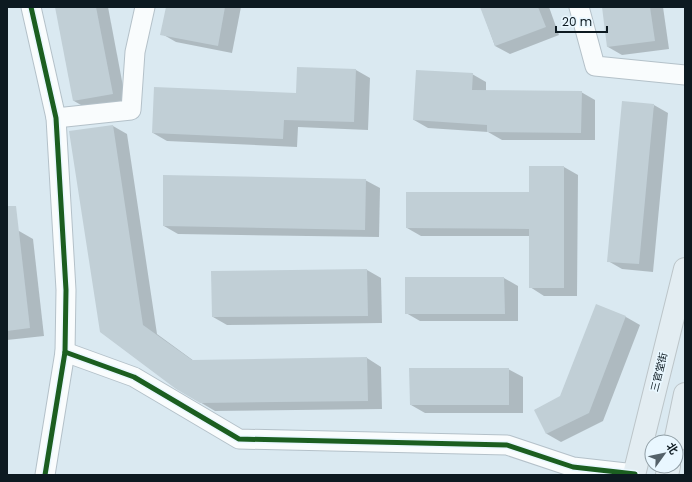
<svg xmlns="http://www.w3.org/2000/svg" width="692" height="482" font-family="Poppins,'Noto Sans SC',sans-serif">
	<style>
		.shadow { fill: #0003 }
		.building { fill: #c1cfd6 }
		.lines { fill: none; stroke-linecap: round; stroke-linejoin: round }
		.minor-casing { stroke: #b4c1c9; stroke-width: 21 }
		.major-casing { stroke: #bcc5c9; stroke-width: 24 }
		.minor { stroke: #f9fcfd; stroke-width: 19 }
		.major { stroke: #e3edf2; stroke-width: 22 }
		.cycleway-casing { stroke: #e9f7ff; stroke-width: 8 }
		.cycleway { stroke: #1b5e20; stroke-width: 5 }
		.labels { text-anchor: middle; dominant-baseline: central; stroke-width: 3.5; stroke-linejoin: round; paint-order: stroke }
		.street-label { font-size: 10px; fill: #0d1a21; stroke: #e9f7ff }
	</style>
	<rect width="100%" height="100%" fill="#dae9f1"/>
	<!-- shadow -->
	<g class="shadow">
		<path d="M56,7h52l18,95 -38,7 -14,-8z"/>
		<path d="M167,7h74l-9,46 -56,-11 -14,-8z"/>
		<path d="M481,7h68l10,28 -49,19 -15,-8z"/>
		<path d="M603,7h60l6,42 -47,6 -14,-8z"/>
		<path d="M356,70l14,8 -2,52 -70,-3 -1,20 -130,-6 -14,-8 144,-38z"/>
		<path d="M472,74l14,8v9l95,1 14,8v40h-93l-14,-8 -60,-4 -14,-8z"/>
		<path d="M654,105l14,8 -15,159 -31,-3 -14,-8z"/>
		<path d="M113,126l14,8 30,200 37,27 173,-3 14,9 1,42 -167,2 -39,-23 -75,-56z"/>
		<path d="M564,167l14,8 -1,121h-33l-14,-9v-51h-109l-14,-8 123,-35z"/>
		<path d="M365,180l15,8 -1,49 -201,-3 -14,-8z"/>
		<path d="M19,231l14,8 11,97 -37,4v-108z"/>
		<path d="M367,270l14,8 1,45 -155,2 -14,-8z"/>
		<path d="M406,278h98l14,8v35h-98l-14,-8z"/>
		<path d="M597,306l29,11 14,8 -37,96 -42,21 -14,-8 -12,-24 26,-13z"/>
		<path d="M508,369l15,8v36h-98l-14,-8z"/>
	</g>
	<!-- building -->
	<g class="building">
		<path d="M55,7h41l17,87 -40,7z"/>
		<path d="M166,7h59l-7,39 -58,-11z"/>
		<path d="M480,7h58l8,20 -51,19z"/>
		<path d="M602,7h48l5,34 -48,6z"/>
		<path d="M297,67l59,2 -2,53 -70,-2 -1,19 -131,-6 2,-46 142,6z"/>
		<path d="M416,70l57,3 -1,17 110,1 -1,42 -94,-1v-7l-74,-5z"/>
		<path d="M622,101l32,3 -15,160 -32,-2z"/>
		<path d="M113,125l30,200 49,35 175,-3 1,44 -168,2 -24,-14 -76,-57 -31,-201z"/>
		<path d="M529,166h35v122h-35v-59l-123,-1v-36h123z"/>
		<path d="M163,175l203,4 -1,51 -202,-4z"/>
		<path d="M7,206h9l14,122 -23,3z"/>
		<path d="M367,269l1,47 -156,1 -1,-46z"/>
		<path d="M405,277h99l1,37h-100z"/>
		<path d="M596,304l30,12 -37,97 -43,21 -12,-24 26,-14z"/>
		<path d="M409,368h100v37h-99z"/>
	</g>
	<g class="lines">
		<!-- minor casing -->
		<g class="minor-casing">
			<g id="minor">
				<path d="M31,7l25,111 10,172 -1,62 -20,123"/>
				<path d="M579,7l16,59 90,9"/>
				<path d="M56,118l75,-8 4,-58 10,-45"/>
				<path d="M65,352l69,25 105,62 268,6 66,22 62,7"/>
			</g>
		</g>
		<!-- major casing -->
		<g class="major-casing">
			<g id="major">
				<path d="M675,442l10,-48"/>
				<path d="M634,475l51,-206"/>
				<path d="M667,475l2,-9"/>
			</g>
		</g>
		<!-- minor -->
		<use href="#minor" class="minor"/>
		<!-- major -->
		<use href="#major" class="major"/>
		<!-- cycleway casing -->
		<g class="cycleway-casing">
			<g id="cycleway">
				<path d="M31,7l25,111 10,172 -1,62 -20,123"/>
				<path d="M65,352l69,25 105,62 268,6 66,22 62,7"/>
			</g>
		</g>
		<!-- cycleway -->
		<use href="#cycleway" class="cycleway"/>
	</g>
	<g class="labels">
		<!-- street labels -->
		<g class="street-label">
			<text transform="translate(659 372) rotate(-76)">三官堂街</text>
		</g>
	</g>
	<!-- border -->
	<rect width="692" height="482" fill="none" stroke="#0d1a21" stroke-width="16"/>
	<!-- north arrow -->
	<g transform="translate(664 454) rotate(57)"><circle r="19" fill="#e9f7ff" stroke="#919fa6"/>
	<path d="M0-3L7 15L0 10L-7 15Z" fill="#55626a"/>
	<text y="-6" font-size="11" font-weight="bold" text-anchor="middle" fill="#0d1a21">北</text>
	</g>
	<!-- scale -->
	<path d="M556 26v6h51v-6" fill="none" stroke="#0d1a21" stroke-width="2"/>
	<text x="562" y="26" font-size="12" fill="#0d1a21" stroke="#e9f7ff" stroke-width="3" paint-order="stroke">20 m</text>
</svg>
